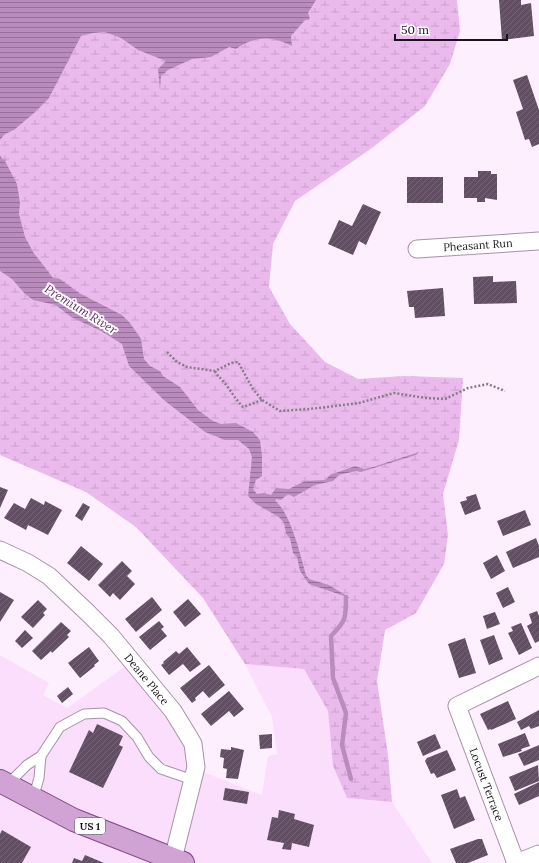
<svg xmlns="http://www.w3.org/2000/svg" width="539" height="863" font-family="Lora,serif">
	<style>
		.built { fill: #fadefb }
		.wetland { fill: url(#wetland-marsh) }
		.water { fill: url(#water-rules) }
		.lines { fill: none; stroke-linecap: round; stroke-linejoin: round }
		.stream { stroke: #ba8bbd; stroke-width: 4.5 }
		.building { fill: url(#building-hatch) }
		.service-casing { stroke: #a792a8; stroke-width: 11 }
		.minor-casing { stroke: #a792a8; stroke-width: 19 }
		.primary-casing { stroke: #7e4981; stroke-width: 24 }
		.path { stroke: #877c88; stroke-width: 2.5; stroke-dasharray: 2 2; stroke-linecap: butt }
		.service { stroke: #fff; stroke-width: 9 }
		.minor { stroke: #fff; stroke-width: 17 }
		.primary { stroke: #d1a3d4; stroke-width: 22 }
		.labels { text-anchor: middle; dominant-baseline: central; stroke-width: 4; stroke-linejoin: round; paint-order: stroke }
		.shield { fill: #fff; stroke: #5f5a60; stroke-width: 1 }
		.shield-label { font-size: 10px; font-weight: bold; fill: #1b141c }
		.street-label { font-size: 11px; fill: #1b141c; stroke: #fff }
		.water-label { font-size: 12px; font-style: italic; fill: #632a68; stroke: #fff }
	</style>
	<defs>
		<pattern id="wetland-marsh" width="20" height="14" patternUnits="userSpaceOnUse"><rect width="20" height="14" fill="#eabaec"/><path d="M1 5h8M5 5V1M11 12h8M15 12V8" fill="none" stroke="#c89fca"/></pattern>
		<pattern id="water-rules" width="6" height="5" patternUnits="userSpaceOnUse"><rect width="6" height="5" fill="#ba8bbd"/><path d="M0 2.5h6" fill="none" stroke="#967099"/></pattern>
		<pattern id="building-hatch" width="6" height="6" patternUnits="userSpaceOnUse"><rect width="6" height="6" fill="#624f63"/><path d="M-1 1l2-2M0 6l6-6M5 7l2-2" fill="none" stroke="#746475"/></pattern>
	</defs>
	<rect width="100%" height="100%" fill="#fdeffe"/>
	<!-- built -->
	<path class="built" d="M0,655l49,28 -6,12 24,13 63,-45 39,49 29,58 64,25 6,-39 9,-2 -5,-37 -27,-53 59,5 24,42 5,55 14,32 45,4 40,61h-432z"/>
	<!-- wetland -->
	<path class="wetland" d="M0,0h457l3,31 -10,33 -25,42 -53,42 -77,53 -22,43 -4,43 21,37 35,38 33,17 46,-3 59,2 -4,62 -16,54 5,41 -4,29 -28,49 -31,17 -8,51 11,74 4,47 -45,-4 -14,-32 -5,-55 -24,-42 -59,-5 -42,-66 -67,-71 -50,-35 -86,-37z"/>
	<!-- water -->
	<g class="water">
		<path d="M0,0h316l-8,13 2,6 -5,1 -14,16 1,10c-20,-11 -38,-10 -56,3l-7,-2 -18,10 -19,2 -24,11 -7,6 -1,14 -2,-21 8,-8 -28,-11 -17,-12 -16,-6 -12,1 -12,3 -32,62 -15,15 -20,17 -9,4 -5,6z"/>
		<path d="M0,155l2,4 5,1 -2,1 12,23 3,19 -1,11 6,23 8,15 14,18 6,8 7,1 19,14 43,22 8,8 11,16 3,20 6,7 10,5 3,5 17,11 18,23 15,11 8,3 15,-1 17,9 7,8 2,16v20l-6,4 -3,9 4,5 7,-1 7,2 5,-7 13,1 16,-8 20,-1 5,-5 25,-9 9,3 9,-2 46,-15 -3,3 -55,17 -5,-1 -17,4 -6,6 -18,4 -21,12 -6,-3 -7,6 -5,-1 -1,2c15,10 26,56 31,74l3,4 20,6 21,13 -41,-14 -9,-13 -3,-14 -4,-4 -3,-15 -4,-4 -2,-11 -5,-6 -23,-13 -8,-8 4,-39 -3,-8 -11,-9h-13l-20,-8 -40,-31 -36,-35 -7,-22 -21,-13 -30,-14 -15,-12 -23,-5 -8,-6 -13,-15 -12,-8z"/>
	</g>
	<g class="lines">
		<!-- stream -->
		<path class="stream" d="M346,597c0,21 0,24 -15,39l2,42 13,35 -4,32 9,34"/>
	</g>
	<!-- building -->
	<g class="building">
		<path d="M499,0h22v5l10,-2 3,33 -32,4z"/>
		<path d="M527,75l12,35v34l-7,3 -3,-8 -4,1 -9,-28 7,-3 -10,-29z"/>
		<path d="M478,171h13v3h6v26l-12,-2v4h-8v-4h-13v-21h14z"/>
		<rect x="407" y="177" width="36" height="26"/>
		<path d="M363,204l18,8 -15,33 -7,-4 -6,14 -25,-11 11,-24 13,6z"/>
		<path d="M493,276v6l23,-1 1,22 -43,1 -1,-27z"/>
		<path d="M443,288l2,28 -30,2 -1,-11h-5l-2,-16z"/>
		<path d="M0,487l8,3 -8,18z"/>
		<path d="M476,494l5,15 -16,6 -5,-13 7,-2 -1,-3z"/>
		<path d="M31,498l13,7 1,-4 17,9 -14,25 -20,-10 -2,5 -22,-12 10,-15 11,6z"/>
		<path d="M83,503l7,4 -8,14 -7,-5z"/>
		<path d="M525,510l6,15 -28,11 -6,-15z"/>
		<path d="M536,538l3,8v11l-26,11 -7,-16z"/>
		<path d="M81,546l22,18 -14,17 -22,-18z"/>
		<path d="M497,555l8,16 -14,8 -8,-16z"/>
		<path d="M122,561l10,10 -5,5 8,8 -15,16 -7,-7 -3,4 -12,-12z"/>
		<path d="M508,587l7,15 -12,6 -7,-15z"/>
		<path d="M0,592l14,8 -14,22z"/>
		<path d="M152,597l10,13 -26,22 -11,-13z"/>
		<path d="M188,599l13,15 -16,13 -12,-15z"/>
		<path d="M38,600l9,9 -4,4 2,2 -12,13 -12,-11z"/>
		<path d="M537,611l2,5v25l-4,2 -8,-17 5,-3 -3,-9z"/>
		<path d="M495,612l5,12 -13,5 -4,-13z"/>
		<path d="M159,621l5,6 -3,2 6,7 -17,14 -11,-13z"/>
		<path d="M61,622l10,9 -4,4 2,2 -17,16 -1,-2 -10,9 -9,-9z"/>
		<path d="M521,623l11,25 -13,7 -11,-22 5,-2 -2,-4z"/>
		<path d="M25,630l8,8 -11,10 -7,-7z"/>
		<path d="M494,635l9,24 -14,6 -9,-25z"/>
		<path d="M465,638l11,35 -17,5 -11,-34z"/>
		<path d="M89,647l10,14 -5,4 1,1 -15,12 -12,-15z"/>
		<path d="M187,647l14,17 -11,8 -7,-8 -14,11 -8,-10 3,-2 -1,-1 13,-11 3,3z"/>
		<path d="M209,665l16,20 -16,13 -6,-7 -8,7 1,2 -4,3 -12,-15z"/>
		<path d="M68,687l5,7 -11,9 -5,-7z"/>
		<path d="M229,691l15,18 -10,8 -5,-6 -18,15 -10,-12z"/>
		<path d="M508,701l8,18 -25,11v-1l-3,1 -8,-16z"/>
		<path d="M539,710v16l-8,3 -2,-3 -8,4 -4,-8z"/>
		<path d="M97,724l26,12 -4,9 4,2 -20,41 -34,-16 20,-42 4,3z"/>
		<path d="M525,733l5,13 -9,3 1,2 -19,6 -5,-13z"/>
		<path d="M272,734v14l-12,1 -1,-14z"/>
		<path d="M435,734l6,14 -18,8 -6,-14z"/>
		<path d="M539,745v15l-15,6 -6,-12z"/>
		<path d="M231,747l13,3 -6,29 -12,-1 1,-9 -4,-1 1,-10 -4,-1 1,-8 10,1z"/>
		<path d="M447,750l9,20 -19,8 -3,-5 -3,1 -6,-13 2,-3z"/>
		<path d="M538,765l1,16 -24,10 -6,-14z"/>
		<path d="M539,782v14l-20,9 -5,-11z"/>
		<path d="M225,788l24,4 -2,12 -24,-4z"/>
		<path d="M457,789l3,9 5,-2 10,24 -21,9 -13,-34z"/>
		<path d="M279,810l16,4 -1,5 20,6 -5,22 -17,-4 -1,7 -9,-1 2,-6 -17,-3 5,-23 6,1z"/>
		<path d="M2,830l29,17 -9,16h-22v-29z"/>
		<path d="M478,839h4l6,16 -20,8h-12l-6,-14z"/>
		<path d="M85,855l19,8h-32l2,-5 8,3z"/>
	</g>
	<g class="lines">
		<!-- service casing -->
		<g class="service-casing">
			<g id="service">
				<path d="M7,785l20,-20 14,-9 19,-29 24,-13 20,-1 18,8 15,16 12,20 12,12 32,11"/>
				<path d="M33,799l6,-21 2,-22"/>
			</g>
		</g>
		<!-- minor casing -->
		<g class="minor-casing">
			<g id="minor">
				<path id="s1" d="M417,249l122,-8"/>
				<path id="s2" d="M0,550l28,13 21,13 39,37 23,23 62,75 16,26 4,7 3,23 -24,96"/>
				<path id="s3" d="M539,666l-82,40 59,157 23,-9"/>
			</g>
		</g>
		<!-- primary casing -->
		<g class="primary-casing">
			<path id="primary" d="M0,781l74,39 109,43"/>
		</g>
		<!-- path -->
		<g class="path">
			<path d="M167,352l10,10 10,5 28,4 16,-8 7,-1 15,27 9,11 18,11 30,-2 49,-6 35,-10 32,5 19,1 23,-11 20,-4 17,7"/>
			<path d="M215,371c2,5 5,6 8,10 7,8 12,18 20,26l19,-7"/>
		</g>
		<!-- service -->
		<use href="#service" class="service"/>
		<!-- minor -->
		<use href="#minor" class="minor"/>
		<!-- primary -->
		<use href="#primary" class="primary"/>
	</g>
	<g class="labels">
		<!-- shield labels -->
		<rect class="shield" x="75" y="818" width="30" height="16" rx="3"/>
		<g class="shield-label">
			<text x="90" y="826">US 1</text>
		</g>
		<!-- street labels -->
		<g class="street-label">
			<text stroke="none"><textPath href="#s1" startOffset="61">Pheasant Run</textPath></text>
			<text stroke="none"><textPath href="#s2" startOffset="198">Deane Place</textPath></text>
			<text stroke="none"><textPath href="#s3" startOffset="175">Locust Terrace</textPath></text>
		</g>
		<!-- water labels -->
		<g class="water-label">
			<text transform="translate(81 309) rotate(32)">Premium River</text>
		</g>
	</g>
	<!-- scale -->
	<path d="M395 34v6h112v-6" fill="none" stroke="#1b141c" stroke-width="2"/>
	<text x="401" y="34" font-size="12" fill="#1b141c" stroke="#ffffff" stroke-width="3" paint-order="stroke">50 m</text>
</svg>
